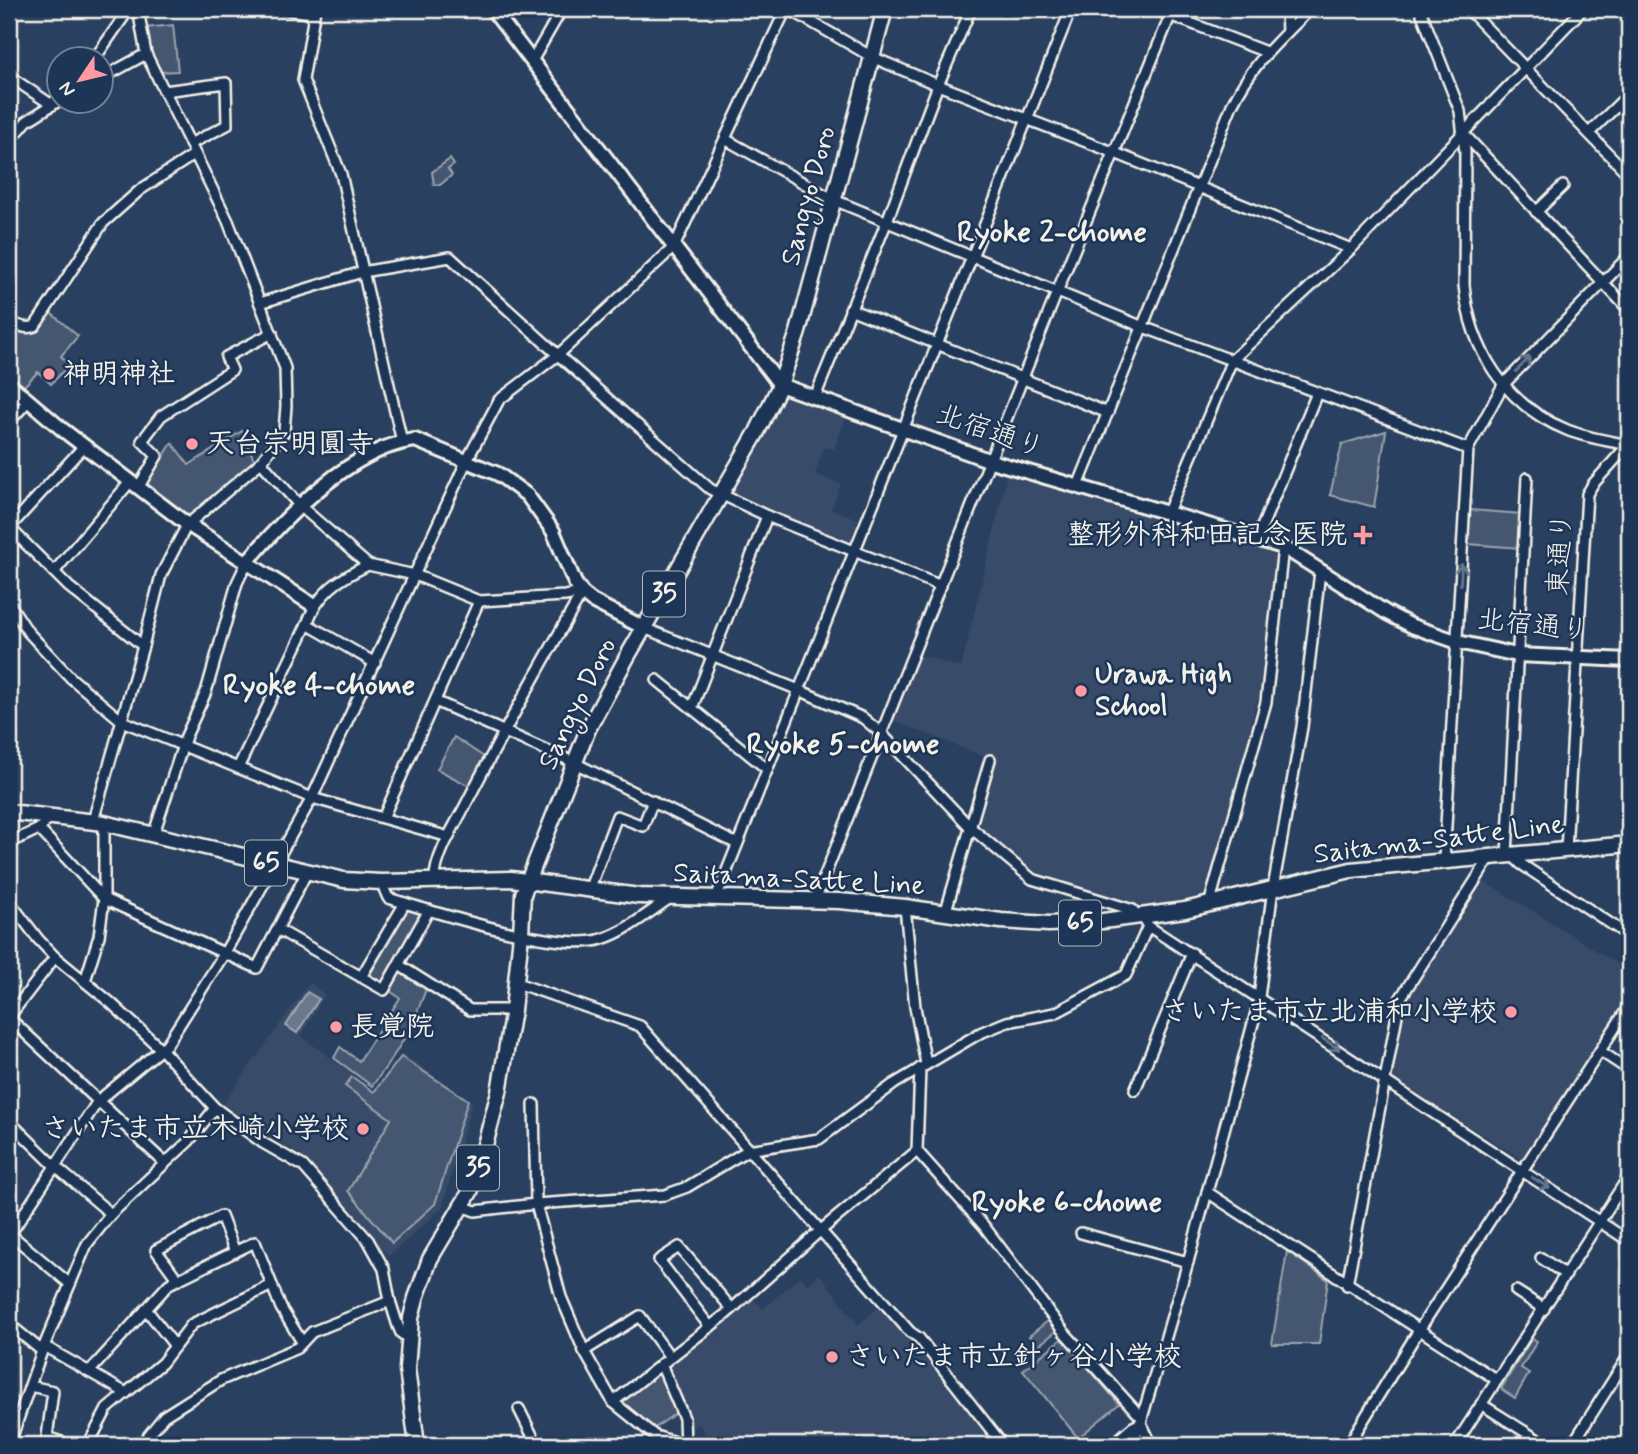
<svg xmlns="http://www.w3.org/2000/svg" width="1638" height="1454" font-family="Mynerve,'Klee One',sans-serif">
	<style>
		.built { fill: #374c69 }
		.green { fill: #445771; stroke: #9ca4ac; stroke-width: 2 }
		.water { fill: #6a788a; stroke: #a1a8b0; stroke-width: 2 }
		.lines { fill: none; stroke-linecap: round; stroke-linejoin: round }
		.street-casing { stroke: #f4f1e8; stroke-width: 14 }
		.secondary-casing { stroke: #f4f1e8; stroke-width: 18 }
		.primary-casing { stroke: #f4f1e8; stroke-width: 19 }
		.street { stroke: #1d3557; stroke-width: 9 }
		.secondary { stroke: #1d3557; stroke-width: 12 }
		.primary { stroke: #1d3557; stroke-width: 14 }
		.oneway { stroke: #68778a }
		.poi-dot { fill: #ff9aa2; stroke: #1d3557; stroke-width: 2.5 }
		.labels { text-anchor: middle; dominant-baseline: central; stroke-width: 5; stroke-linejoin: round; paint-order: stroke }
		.shield { fill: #1d3557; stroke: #b4b9bc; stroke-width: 2 }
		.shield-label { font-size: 26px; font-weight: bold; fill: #f4f1e8 }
		.street-label { font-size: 28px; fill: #f4f1e8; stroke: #1d3557 }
		.poi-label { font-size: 28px; font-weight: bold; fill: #f4f1e8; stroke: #1d3557; text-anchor: start }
		.neighbourhood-label { font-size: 30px; font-weight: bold; fill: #f4f1e8; stroke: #1d3557 }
	</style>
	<rect width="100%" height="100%" fill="#2a4060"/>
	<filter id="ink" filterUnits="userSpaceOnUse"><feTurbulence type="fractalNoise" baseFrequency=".0143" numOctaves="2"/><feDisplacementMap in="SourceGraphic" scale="14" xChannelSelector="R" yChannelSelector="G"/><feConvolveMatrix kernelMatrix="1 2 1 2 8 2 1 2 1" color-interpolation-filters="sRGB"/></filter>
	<g filter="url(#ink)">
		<!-- built -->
		<g class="built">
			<path d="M785,397l61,21 -12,31 -10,-2 -9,27 26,11 -10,24 27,10 -8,23 -4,3 -115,-48z"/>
			<path d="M1007,476l270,79 -15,130 -11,36 3,9 -28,101 -22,65 -52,13 -120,-38 -54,-46 15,-65 -101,-40 22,-57 7,-8 40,13z"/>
			<path d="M1484,881l145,90v25l-107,163 -132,-82 15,-76z"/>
			<path d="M310,982l15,13 -24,41 72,54 29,-37 70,50 -30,105 -53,48 -89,-101 -77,-51z"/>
			<path d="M820,1274l38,51 22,-19 38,38 75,101h-263l-12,-8 -8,7 -10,-20 -13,6 -20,-59 1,-5 47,-37 10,12 -9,-13 36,-29 11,10 37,-33 7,9z"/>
		</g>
		<!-- green -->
		<g class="green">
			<path d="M173,25l5,46 -20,1 -9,-19 -4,-25z"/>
			<path d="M450,159l4,6 -6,4 4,6 -12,10h-6l-2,-13z"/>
			<path d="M51,313l27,23 -17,20 8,9 -18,19 -13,-12 -17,17 -12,-12v-53c23,12 27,10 42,-11z"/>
			<path d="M242,431l13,31 -68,56 -42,-32 27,-43 17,22z"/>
			<path d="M1386,431l-12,76 -44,-12 12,-51z"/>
			<path d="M1470,510l52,4 -2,34 -52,-4z"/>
			<path d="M454,737l30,20 -15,29 -32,-17z"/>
			<path d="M407,910l17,5 -42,71 -14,-8z"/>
			<path d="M398,970l29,16c-14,41 -29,66 -55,100l-38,-28 6,-11 19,14 41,-63 -13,-9z"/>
			<path d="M401,1057l67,43 -33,104 -43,39 -44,-52 43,-72 -46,-33 7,-9 22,15z"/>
			<path d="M1287,1251l41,29 -9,64h-47z"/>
			<path d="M1050,1319l9,10 -21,17 -9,-10z"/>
			<path d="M1063,1338l56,66 -41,34 -55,-68z"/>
			<path d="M1532,1338l5,3 -16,27 8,5 -14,25 -14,-9z"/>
			<path d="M659,1372l17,41 -24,17 -32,-25 1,-6z"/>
		</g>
		<!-- water -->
		<path class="water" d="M307,992l12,7 -22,34 -11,-7z"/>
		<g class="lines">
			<!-- street casing -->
			<g class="street-casing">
				<g id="street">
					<path d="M284,9l30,5"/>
					<path d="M315,9l-12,71 38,94 61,268"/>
					<path d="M789,9l83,48 66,28 177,68 236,96"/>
					<path d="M1154,9l112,43"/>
					<path d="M1286,9l1,23"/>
					<path d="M1420,9l40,102 5,41 -1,133c6,64 41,120 103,145 20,8 42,11 62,15"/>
					<path d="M1468,9l161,166"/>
					<path d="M500,18l6,-9"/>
					<path d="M91,60l9,-9 27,-39"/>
					<path d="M532,61l30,-52"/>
					<path d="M9,76l43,29 8,-11"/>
					<path d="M102,78l44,-24"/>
					<path d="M164,91l62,-8 1,42 -37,19"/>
					<path d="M1589,133l38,-37 2,3"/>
					<path d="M1464,134l165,176"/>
					<path d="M725,139l109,61 309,127 325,122"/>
					<path d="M9,142l18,-21 33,-21"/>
					<path d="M1536,212l27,-26"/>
					<path d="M260,303l102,-31 88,-15 108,98 152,134 57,27 174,70"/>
					<path d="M850,309l258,104"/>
					<path d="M9,321c8,4 17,9 26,5l68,-103 37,-33 55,-36"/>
					<path d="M815,397l72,-176 51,-136 33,-76"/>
					<path d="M9,422l19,-21"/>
					<path d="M261,462l38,43 69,60"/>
					<path d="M1078,486l154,-381c22,-44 45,-62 78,-96"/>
					<path d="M138,488l19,-32 -15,-15 19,-25 71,-46 -6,-13 46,-24"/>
					<path d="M1168,512l64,-152 119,-111 232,-240"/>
					<path d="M9,527l60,60 74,59"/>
					<path d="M9,528l75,-82"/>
					<path d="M1257,539l60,-146"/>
					<path d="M54,572l76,-90"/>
					<path d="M9,603l19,29 43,46 51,43 190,77 137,39"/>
					<path d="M307,624c11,-32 32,-45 61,-59l47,10 64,26 86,-5 17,-3"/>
					<path d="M644,628l155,62 64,28 19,16 88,93 62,52 101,31 2,7"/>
					<path d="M657,680l110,89"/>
					<path d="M435,701l138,61 164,82"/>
					<path d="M692,708l75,-192"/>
					<path d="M238,768l69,-144 68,39"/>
					<path d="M383,818l96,-217"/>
					<path d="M93,821l50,-175 18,-71 26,-50 74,-63 23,-30 2,-26 -1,-38 -57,-147 -82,-167 -8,-45"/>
					<path d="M39,829l65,70 153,69 50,-96"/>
					<path d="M154,833l32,-97 20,-44 31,-109 10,-21"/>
					<path d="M9,843l30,-14 12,-13"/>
					<path d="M1628,844l1,-18"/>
					<path d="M1566,850l21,-356 6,-10 36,-40"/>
					<path d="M1511,854l10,10 108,72"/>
					<path d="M1507,855l20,-377"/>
					<path d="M1444,860l24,-411 35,-64 126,-129"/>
					<path d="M435,880c-1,-22 20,-55 30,-74 37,-73 77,-143 117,-213"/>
					<path d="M381,882l7,16c48,14 170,55 214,41 25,-8 46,-26 68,-41"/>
					<path d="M589,890l28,-74 26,10 10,-25"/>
					<path d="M716,898l355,-889"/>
					<path d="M815,900l242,-608 116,-283"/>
					<path d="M9,901l29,38 17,18 56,46 51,47 53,58 48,35 40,23 65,74 16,29 6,32 8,25 3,7 7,5"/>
					<path d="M1209,905l57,-203 17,-155"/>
					<path d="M905,907l10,100 11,57"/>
					<path d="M945,914l45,-154"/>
					<path d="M1146,921l2,5 481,315"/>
					<path d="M279,930l105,60 45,-80"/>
					<path d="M399,965l71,45h43"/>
					<path d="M361,977l44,-74"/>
					<path d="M85,981l14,-45 5,-37v-76"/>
					<path d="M517,983l123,43 270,306 9,6 84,107"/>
					<path d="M9,1017l46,-60"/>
					<path d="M9,1018l156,145"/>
					<path d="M1600,1051l29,19"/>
					<path d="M920,1068l-3,83 67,75 80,106 78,86"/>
					<path d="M1135,1090l57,-137"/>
					<path d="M534,1104l2,100 25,93 23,54 29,51 42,34 30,9"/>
					<path d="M9,1121l47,46 55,47"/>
					<path d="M1207,1192l290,188"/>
					<path d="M462,1206l13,5 61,-7 129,-9 22,-8 61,-37 71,-11 75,-55 86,-51 27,-11 48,-9 71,-38 22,-49"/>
					<path d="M9,1233l61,51"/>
					<path d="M1081,1233l107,29"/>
					<path d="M9,1236l89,-135 69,-57 57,-90 88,-156 155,-338 32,-60 59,-45 116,-108 112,-238"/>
					<path d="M1541,1258l25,17"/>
					<path d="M178,1280l-22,-30 65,-34 14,36"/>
					<path d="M1347,1285l53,-286 91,-143"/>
					<path d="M1516,1291l28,18"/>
					<path d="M146,1309l29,37"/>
					<path d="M9,1324l33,27"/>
					<path d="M710,1327l-51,-67 20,-13 53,62"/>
					<path d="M44,1346l82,47 -19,16 -19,36"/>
					<path d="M584,1351l56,-35 30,41"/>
					<path d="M661,1364l23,54 1,27"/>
					<path d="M89,1372l80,-88 86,-42 26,66 21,34"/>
					<path d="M30,1386l23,5 -6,46 23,8"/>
					<path d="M126,1393l36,-30 30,-39 80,-39"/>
					<path d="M613,1402l112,-87 95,-84 97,-80"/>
					<path d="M1481,1404l65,41"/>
					<path d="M519,1409l18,36"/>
					<path d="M9,1445l33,-94 45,-107 24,-30 78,-73 26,-33"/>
					<path d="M154,1445l-6,-9 16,-20 57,-36 76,-32 15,-16 78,-31"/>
					<path d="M1112,1445l21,-18 8,-4"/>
					<path d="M1130,1445l11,-22"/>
					<path d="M1152,1445l-11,-22 1,-5 46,-156 70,-257 15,-117 29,-161 18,-156"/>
					<path d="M1348,1445l71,-115 210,-324"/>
					<path d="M1455,1445l174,-269"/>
					<path d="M1572,1445l57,-90"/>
				</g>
			</g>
			<!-- secondary casing -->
			<g class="secondary-casing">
				<g id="secondary">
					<path d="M492,9l288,376 211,76 292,86 104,66 25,13 46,16 59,13 112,5"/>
					<path d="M9,384l54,46 121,92 129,83"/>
					<path d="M247,562c40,-47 104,-114 168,-122l83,34 29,21 26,36 22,52 7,10 10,8 52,27"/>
				</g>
			</g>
			<!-- primary casing -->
			<g class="primary-casing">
				<g id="primary">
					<path d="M9,812l95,11 240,57 37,2 130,-3 128,17 200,5 66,6 96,14 48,3 54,-3 82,-11 166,-40 278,-26"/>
					<path d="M417,1445l-10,-76 4,-51 5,-20 14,-39 40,-67 15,-47 14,-53 14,-82 8,-76 2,-40 65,-165 39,-72 130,-225 23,-47 18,-53 87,-323"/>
				</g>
			</g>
			<!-- street -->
			<use href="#street" class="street"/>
			<!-- secondary -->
			<use href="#secondary" class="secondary"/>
			<!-- primary -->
			<use href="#primary" class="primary"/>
		</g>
		<!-- one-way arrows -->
		<defs><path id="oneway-shaft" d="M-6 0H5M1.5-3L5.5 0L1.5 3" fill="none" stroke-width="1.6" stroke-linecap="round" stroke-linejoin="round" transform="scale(1.75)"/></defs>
		<g class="oneway">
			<use href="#oneway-shaft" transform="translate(1523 364) rotate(-47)"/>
			<use href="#oneway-shaft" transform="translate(1461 574) rotate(-87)"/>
			<use href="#oneway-shaft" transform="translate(1331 1044) rotate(33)"/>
			<use href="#oneway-shaft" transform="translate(1541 1183) rotate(33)"/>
		</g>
	</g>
	<!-- markers -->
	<g class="poi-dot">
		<circle cx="49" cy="374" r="7"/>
		<circle cx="192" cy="444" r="7"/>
		<path d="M1359.5 524.5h7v7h7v7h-7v7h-7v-7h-7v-7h7z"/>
		<circle cx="1081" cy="691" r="7"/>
		<circle cx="1511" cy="1012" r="7"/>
		<circle cx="336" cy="1027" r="7"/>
		<circle cx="363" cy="1129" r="7"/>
		<circle cx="832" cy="1357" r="7"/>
	</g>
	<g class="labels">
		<!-- shield labels -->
		<g class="shield">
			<rect x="643" y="571.5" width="42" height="45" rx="5"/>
			<rect x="245" y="840.5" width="42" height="45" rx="5"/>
			<rect x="1059" y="900.5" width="42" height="45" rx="5"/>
			<rect x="457" y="1145.5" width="42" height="45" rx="5"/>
		</g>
		<g class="shield-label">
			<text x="664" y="594">35</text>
			<text x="266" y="863">65</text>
			<text x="1080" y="923">65</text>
			<text x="478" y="1168">35</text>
		</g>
		<!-- street labels -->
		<g class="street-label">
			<text transform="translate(809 196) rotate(-75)">Sangyo Doro</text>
			<text transform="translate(990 432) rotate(19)">北宿通り</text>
			<text transform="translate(1561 554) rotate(-87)">東通り</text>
			<text transform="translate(1533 626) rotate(6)">北宿通り</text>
			<text transform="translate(578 704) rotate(-64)">Sangyo Doro</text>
			<text transform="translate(1439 840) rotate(-7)">Saitama-Satte Line</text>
			<text transform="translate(799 880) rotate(3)">Saitama-Satte Line</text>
		</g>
		<!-- poi labels -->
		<g class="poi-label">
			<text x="63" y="374">神明神社</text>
			<text x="206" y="444">天台宗明圓寺</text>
			<text x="1347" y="535" text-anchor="end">整形外科和田記念医院</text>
			<text x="1095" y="675">Urawa High<tspan x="1095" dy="32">School</tspan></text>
			<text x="1497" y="1012" text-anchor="end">さいたま市立北浦和小学校</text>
			<text x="350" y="1027">長覚院</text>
			<text x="349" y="1129" text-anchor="end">さいたま市立木崎小学校</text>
			<text x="846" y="1357">さいたま市立針ヶ谷小学校</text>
		</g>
		<!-- neighbourhood labels -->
		<g class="neighbourhood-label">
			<text x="1052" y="232">Ryoke 2-chome</text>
			<text x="319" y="685">Ryoke 4-chome</text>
			<text x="843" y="744">Ryoke 5-chome</text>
			<text x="1067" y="1202">Ryoke 6-chome</text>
		</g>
	</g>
	<!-- margin -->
	<rect width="1638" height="1454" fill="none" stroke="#1d3557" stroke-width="35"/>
	<rect x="18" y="18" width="1603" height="1419" fill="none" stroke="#f4f1e8" stroke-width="2.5" filter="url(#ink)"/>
	<!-- north arrow -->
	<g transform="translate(80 80) rotate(235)"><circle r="33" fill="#1d3557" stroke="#738091" stroke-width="2"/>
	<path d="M0-5L12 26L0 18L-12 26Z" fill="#ff9aa2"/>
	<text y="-10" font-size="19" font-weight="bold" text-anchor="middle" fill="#f4f1e8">N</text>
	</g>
</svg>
